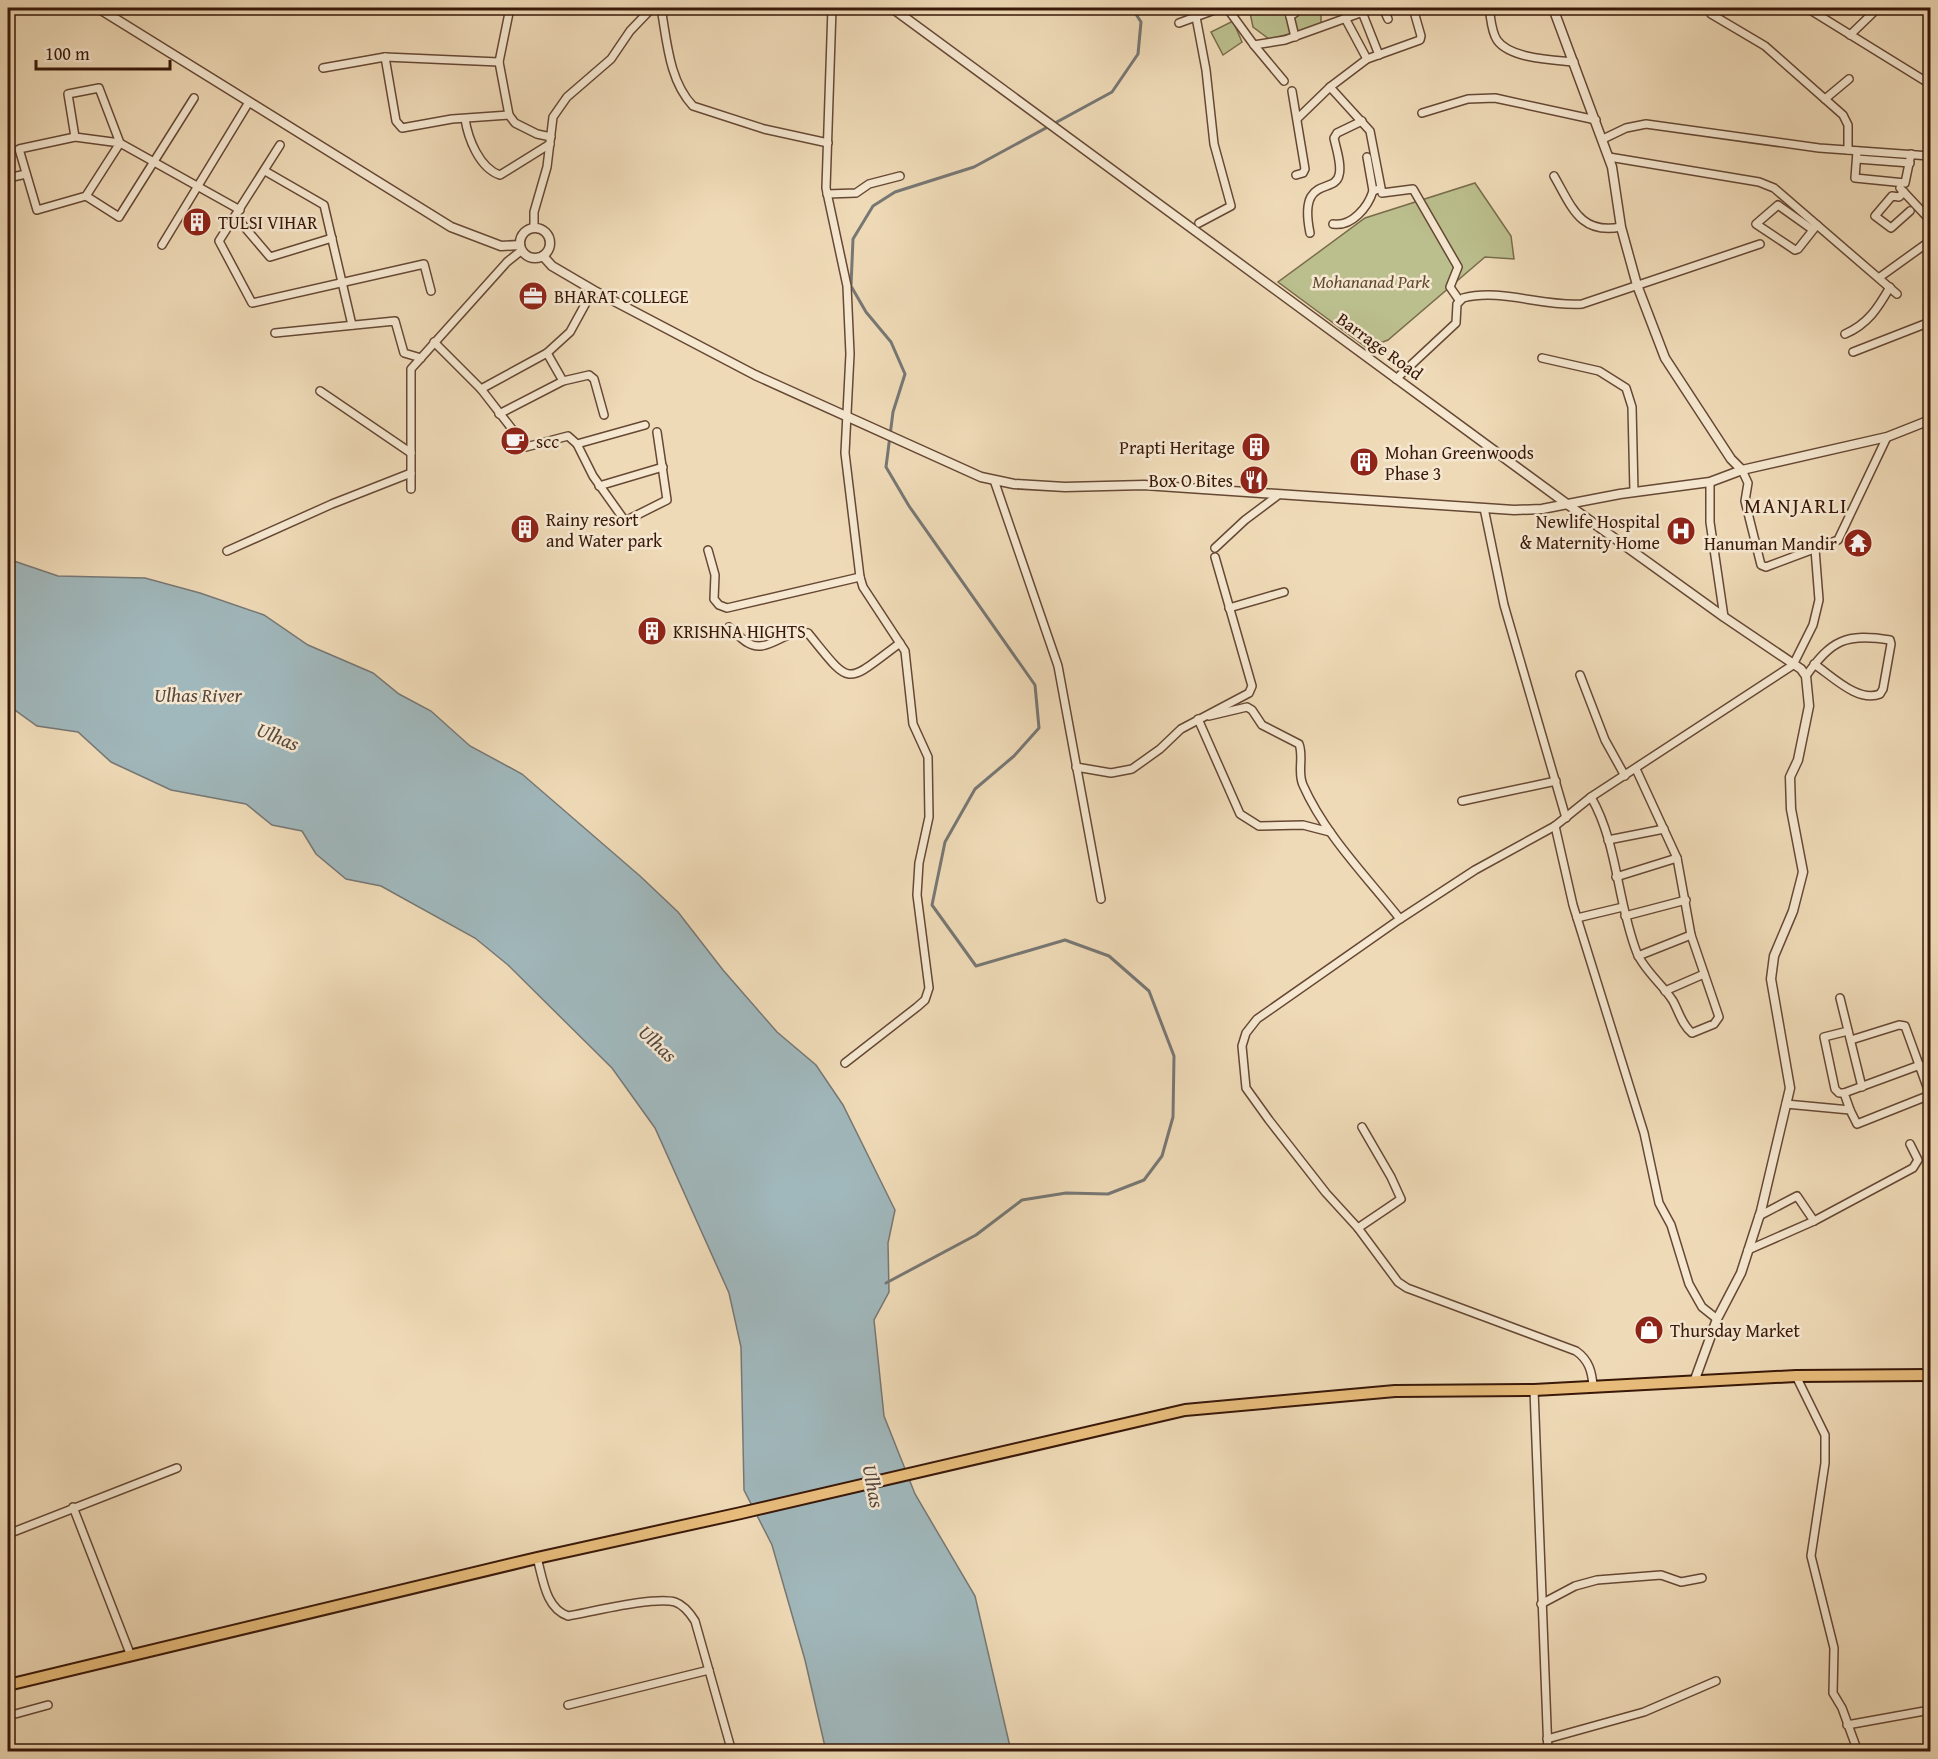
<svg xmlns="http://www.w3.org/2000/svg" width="1938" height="1759" font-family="'Gentium Book Plus',serif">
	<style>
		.green { fill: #bbbf8d; stroke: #7a6c4b; stroke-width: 1.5 }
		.water { fill: #a0b7bb; stroke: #777774; stroke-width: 1.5 }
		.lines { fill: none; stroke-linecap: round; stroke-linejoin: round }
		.stream { stroke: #777774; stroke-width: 3 }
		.minor-casing { stroke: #664834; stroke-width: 10 }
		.tertiary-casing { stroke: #664834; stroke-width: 11 }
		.primary-casing { stroke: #391809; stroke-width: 14 }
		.minor { stroke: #f5e7d0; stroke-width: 7 }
		.tertiary { stroke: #f5e7d0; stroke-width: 8 }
		.primary { stroke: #e8bd7c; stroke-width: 10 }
		.labels { text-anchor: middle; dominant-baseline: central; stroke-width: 5; stroke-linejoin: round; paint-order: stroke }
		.poi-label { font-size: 18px; fill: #391809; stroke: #f5e7d0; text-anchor: start }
		.park-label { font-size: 18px; font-style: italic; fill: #604a31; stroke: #f5e7d0 }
		.street-label { font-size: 18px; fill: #391809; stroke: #f5e7d0 }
		.water-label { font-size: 20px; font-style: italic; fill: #58483e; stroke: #f5e7d0 }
		.quarter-label { font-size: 21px; letter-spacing: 1.5px; fill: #391809; stroke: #f5e7d0 }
	</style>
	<rect width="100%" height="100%" fill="#efdab7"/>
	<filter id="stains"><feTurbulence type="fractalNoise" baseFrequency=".00333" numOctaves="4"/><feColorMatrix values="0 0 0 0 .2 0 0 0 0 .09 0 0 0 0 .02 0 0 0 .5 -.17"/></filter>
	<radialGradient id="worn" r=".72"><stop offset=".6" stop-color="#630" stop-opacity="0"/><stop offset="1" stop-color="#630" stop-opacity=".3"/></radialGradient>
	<!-- green -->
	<g class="green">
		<path d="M1249,8h72v18l-52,13 -16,-12z"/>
		<path d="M1233,21l9,21 -19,13 -12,-23z"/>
		<path d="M1475,183l36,53 3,23 -29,-2 -97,83 -21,8 -89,-66 87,-64z"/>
	</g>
	<!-- water -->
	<path class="water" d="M8,559l50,17 87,2 55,15 64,22 44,30 65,28 26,21 32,17 39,35 52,28 118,102 38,36 45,58 54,62 39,33 27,40 52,105 -7,33 1,49 -15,28 10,96 31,78 60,102 36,155h-185l-21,-91 -33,-115 -28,-55 -3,-143 -12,-54 -74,-165 -43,-60 -104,-103 -33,-27 -94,-52 -35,-7 -30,-25 -14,-23 -30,-6 -26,-21 -75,-14 -60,-28 -33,-30 -41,-6 -29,-21z"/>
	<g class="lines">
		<!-- stream -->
		<path class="stream" d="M886,1283l90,-48 46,-35 44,-7 42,1 36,-14 18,-24 11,-39 1,-61 -25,-65 -40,-35 -44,-16 -89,26 -44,-61 13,-63 30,-53 39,-33 25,-28 -4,-43 -126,-179 -23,-39 7,-55 12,-38 -14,-32 -25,-30 -15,-26 2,-47 20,-33 22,-14 79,-25 138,-75 26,-38 3,-32 -9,-14"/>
		<!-- minor casing -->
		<g class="minor-casing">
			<g id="minor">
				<path d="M510,8l-11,54 10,53 6,8 22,11 14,3"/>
				<path d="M661,8c6,33 8,73 32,98l71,23 64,14"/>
				<path d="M832,8l-6,180 21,98 3,68 -5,99 15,124 3,10 42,64 8,73 15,33 1,60 -10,46 -2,32 12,93 -4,12 -8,7 -72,56"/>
				<path d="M1227,8l27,37 31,-5 89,-32"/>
				<path d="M1288,8l7,29"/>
				<path d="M1383,8l5,11"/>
				<path d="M1489,8c2,10 2,23 8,32 13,19 57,20 77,22"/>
				<path d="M1807,8l123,76"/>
				<path d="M1362,12l17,43"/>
				<path d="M1711,14l54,32 78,69 5,10v25"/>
				<path d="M1290,16l5,-3 -1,-5"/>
				<path d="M1196,17l10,53 8,74 17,62 -32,17"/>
				<path d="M1345,18l22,41"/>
				<path d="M1179,23l41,-15"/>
				<path d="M1850,35l28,-27"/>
				<path d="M1254,45l30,36"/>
				<path d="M385,57l11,64 6,7 50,-9 57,-4"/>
				<path d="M323,68l62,-11 114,5"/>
				<path d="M1330,87l40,44 12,62 31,-4 45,78 -8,20 9,13"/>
				<path d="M1292,91l13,78 -2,4 -7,2"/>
				<path d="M1825,99l24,-20"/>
				<path d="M1422,113l46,-14 27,-1 101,22"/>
				<path d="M1298,118l32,-31 37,-28 53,-19 1,-4 -8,-28"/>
				<path d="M465,119c3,19 14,49 35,56l50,-31"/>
				<path d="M75,137l45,6 -34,53 -49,14 -18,-61 56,-12 -7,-43 31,-6 21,55 120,67"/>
				<path d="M1603,139l23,-11 20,-4 173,24 111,8"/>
				<path d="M280,145l-61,96 33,62 172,-39 7,27"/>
				<path d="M1857,151l-2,27 50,5 6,-29"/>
				<path d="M1367,157l6,34"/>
				<path d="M1609,157l150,25 15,6 123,106"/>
				<path d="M1857,159l53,4"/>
				<path d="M265,171l59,34 28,120"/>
				<path d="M1554,176c18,31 26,59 67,51"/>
				<path d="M8,178l18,-4"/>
				<path d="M1900,188l30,32"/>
				<path d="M1904,192l-5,5 -7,-1 -17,20 16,12 19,-17"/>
				<path d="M827,194l29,-1 13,-9 31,-8"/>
				<path d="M86,196l33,21 75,-119"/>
				<path d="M236,217l34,40 62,-19"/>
				<path d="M1333,224c19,3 35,-17 40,-33l6,-2"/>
				<path d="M534,228v-16l13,-45 6,-50 14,-20 44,-38 19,-28 22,-23"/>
				<path d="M1813,230l-35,-25 -22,19 39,26 3,-1 19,-24"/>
				<path d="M1310,233c-12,-59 25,-38 29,-58 3,-10 -3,-27 -5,-37l3,-5 25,-12"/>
				<path d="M162,245l87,-143"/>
				<path d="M1880,277l50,-36"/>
				<path d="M275,333l120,-12 9,32 17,5"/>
				<path d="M1845,334c23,-10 33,-26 45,-47"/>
				<path d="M434,342l47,47 45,58 42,-11 9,8 68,-19"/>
				<path d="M1853,352l77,-30"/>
				<path d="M547,353l16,28"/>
				<path d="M1542,358l57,13 27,17 6,19 2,85"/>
				<path d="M1396,379l60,-56 1,-19 6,-6c38,-10 80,9 119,6l178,-60"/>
				<path d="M481,389l66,-36 23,-21 23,-42"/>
				<path d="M320,391l91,62"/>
				<path d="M499,414l64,-33 26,-6 5,4 10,36"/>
				<path d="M577,444l16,32 32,45 42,-21 -10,-68"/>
				<path d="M1742,470l6,13 -3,18 16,64 5,2 72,-27 49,-103"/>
				<path d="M994,480l64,186 43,233"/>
				<path d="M1710,482v40l14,95"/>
				<path d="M599,486l64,-19"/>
				<path d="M411,489v-120l96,-107 15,-12"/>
				<path d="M1484,508l20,97 62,213"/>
				<path d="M1215,548l30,-28 32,-24"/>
				<path d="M708,550l7,25 -1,24 5,6 8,3 133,-31"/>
				<path d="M227,551l105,-47 79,-31"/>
				<path d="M1229,608l55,-16"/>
				<path d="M729,627c6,5 12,12 19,16 20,12 38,-16 60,-10 44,54 36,52 92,10"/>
				<path d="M1580,675l25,65 20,36"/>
				<path d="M1806,676c25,-36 40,-43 84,-36l1,4 -8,45 -3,5c-22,9 -48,-18 -66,-30"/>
				<path d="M1209,716l38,-9 5,3 10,15 37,19c5,13 -2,28 4,41 22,50 64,92 97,134"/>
				<path d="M1198,719l42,95 19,12 44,-1 27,7"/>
				<path d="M1076,767l35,6 21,-4 28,-20 21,-20 68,-36 3,-7 -37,-129"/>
				<path d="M1591,797c27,47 26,105 46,156 7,17 26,32 36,48 6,11 9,24 19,32l22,-9 5,-7 -28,-82 -14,-77 -41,-89"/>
				<path d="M1462,801l94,-20"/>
				<path d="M1555,826l18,79 71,228 15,70 12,22 18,59 13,23 15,12"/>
				<path d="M1608,840l56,-11"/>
				<path d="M1616,877l61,-19"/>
				<path d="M1625,916l61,-16"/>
				<path d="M1577,918l46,-11"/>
				<path d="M1638,956l53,-21"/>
				<path d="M1665,991l39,-17"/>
				<path d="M1840,998l22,89"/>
				<path d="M1844,1093h-5l-4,-4 -11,-52 24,-6"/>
				<path d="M1786,1104l64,6 7,14 73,-29 -25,-69 -6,-1 -48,15"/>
				<path d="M1850,1110l-6,-17 76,-28"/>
				<path d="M1759,1216l38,-20 17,25"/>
				<path d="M1358,1228l43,-29 -10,-22 -29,-50"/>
				<path d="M1748,1250l66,-29 99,-53 5,-8 -8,-16"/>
				<path d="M1796,1376l29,59v28l-14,93 23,92 -1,45 9,15 16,44"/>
				<path d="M1593,1386c-1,-14 -4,-26 -17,-35l-169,-63 -9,-6 -40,-54 -32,-35 -57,-73 -23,-32 -4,-42 4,-13 11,-14 143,-100 75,-49 80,-44 36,-29 202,-132 20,-40 6,-25 -4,-51"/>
				<path d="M1534,1390l14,362"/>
				<path d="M73,1507l58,149"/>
				<path d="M8,1534l169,-66"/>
				<path d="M537,1558c6,20 8,50 31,58 23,-4 87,-20 107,-14 9,3 15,11 20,19l37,131"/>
				<path d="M1541,1604l34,-18 22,-6 64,-5 20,7 21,-4"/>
				<path d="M568,1705l141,-35"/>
				<path d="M8,1716l40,-11"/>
				<path d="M1847,1725l83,-15"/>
				<path d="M1547,1739l97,-27 72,-31"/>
			</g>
		</g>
		<!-- tertiary casing -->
		<g class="tertiary-casing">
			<g id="tertiary">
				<path d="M98,8l353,219 50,19 19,-1"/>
				<path d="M892,8l675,496 157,113 77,52 5,7 3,30 -11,54 -8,17 1,32 12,63 -10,39 -19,45 -3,23 19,109 -29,123 -20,62 -24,46 -23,63"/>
				<path d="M1553,8l59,159 9,60 16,58 28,73 66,101 11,11"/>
				<circle cx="535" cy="243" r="15"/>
				<path d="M543,256l9,10 41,24 162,85 226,102 33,7 51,3 79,-2 370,25 28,-1 78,-15 90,-12 32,-12 145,-33 43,-17"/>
			</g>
		</g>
		<!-- primary casing -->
		<g class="primary-casing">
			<path id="primary" d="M8,1685l529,-127 204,-45 444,-103 210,-19 139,-1 262,-14 134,-1"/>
		</g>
		<!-- minor -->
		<use href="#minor" class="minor"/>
		<!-- tertiary -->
		<use href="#tertiary" class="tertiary"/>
		<!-- primary -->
		<use href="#primary" class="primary"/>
	</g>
	<!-- icons -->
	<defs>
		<g id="building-disc" transform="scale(1.5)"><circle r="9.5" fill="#8f2418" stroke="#f5e7d0"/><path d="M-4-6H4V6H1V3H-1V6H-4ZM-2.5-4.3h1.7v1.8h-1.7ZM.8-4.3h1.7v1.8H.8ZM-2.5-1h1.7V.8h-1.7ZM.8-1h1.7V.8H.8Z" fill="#fff"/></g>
		<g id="office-disc" transform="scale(1.5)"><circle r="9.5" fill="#8f2418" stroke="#f5e7d0"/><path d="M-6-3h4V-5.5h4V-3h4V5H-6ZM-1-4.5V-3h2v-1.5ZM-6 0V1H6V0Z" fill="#fff"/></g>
		<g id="cafe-disc" transform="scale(1.5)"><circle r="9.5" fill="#8f2418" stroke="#f5e7d0"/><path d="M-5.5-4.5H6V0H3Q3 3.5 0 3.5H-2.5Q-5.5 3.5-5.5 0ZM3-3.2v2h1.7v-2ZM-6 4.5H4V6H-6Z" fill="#fff"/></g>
		<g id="restaurant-disc" transform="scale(1.5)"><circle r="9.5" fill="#8f2418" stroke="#f5e7d0"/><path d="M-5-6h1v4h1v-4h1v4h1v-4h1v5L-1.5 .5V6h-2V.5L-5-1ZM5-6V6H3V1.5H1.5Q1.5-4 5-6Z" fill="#fff"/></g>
		<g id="hospital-disc" transform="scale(1.5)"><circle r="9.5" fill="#8f2418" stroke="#f5e7d0"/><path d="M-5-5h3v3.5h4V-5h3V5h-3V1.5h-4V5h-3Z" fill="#fff"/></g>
		<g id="temple-disc" transform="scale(1.5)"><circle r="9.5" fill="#8f2418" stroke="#f5e7d0"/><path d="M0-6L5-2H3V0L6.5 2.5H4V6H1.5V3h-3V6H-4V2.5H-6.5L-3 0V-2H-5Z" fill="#fff"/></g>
		<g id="shop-disc" transform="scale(1.5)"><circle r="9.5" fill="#8f2418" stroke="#f5e7d0"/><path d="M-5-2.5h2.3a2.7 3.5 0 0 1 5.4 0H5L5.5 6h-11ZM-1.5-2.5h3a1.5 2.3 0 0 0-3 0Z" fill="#fff"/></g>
	</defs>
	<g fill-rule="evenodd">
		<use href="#building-disc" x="197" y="222"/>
		<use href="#office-disc" x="533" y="296"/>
		<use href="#cafe-disc" x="515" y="441"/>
		<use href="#building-disc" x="1256" y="447"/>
		<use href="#building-disc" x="1364" y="462"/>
		<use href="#restaurant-disc" x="1254" y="480"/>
		<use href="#building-disc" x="525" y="529"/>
		<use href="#hospital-disc" x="1681" y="531"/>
		<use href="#temple-disc" x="1858" y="543"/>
		<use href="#building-disc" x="652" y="631"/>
		<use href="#shop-disc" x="1649" y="1330"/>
	</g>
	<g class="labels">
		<!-- poi labels -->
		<g class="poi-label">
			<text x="218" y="222">TULSI VIHAR</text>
			<text x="554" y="296">BHARAT COLLEGE</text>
			<text x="536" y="441">scc</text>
			<text x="1235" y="447" text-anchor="end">Prapti Heritage</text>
			<text x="1385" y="452">Mohan Greenwoods<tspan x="1385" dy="21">Phase 3</tspan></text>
			<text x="1233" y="480" text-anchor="end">Box O Bites</text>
			<text x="546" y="519">Rainy resort<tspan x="546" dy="21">and Water park</tspan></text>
			<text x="1660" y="521" text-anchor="end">Newlife Hospital<tspan x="1660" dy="21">&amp; Maternity Home</tspan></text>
			<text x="1837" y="543" text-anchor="end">Hanuman Mandir</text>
			<text x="673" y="631">KRISHNA HIGHTS</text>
			<text x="1670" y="1330">Thursday Market</text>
		</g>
		<!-- park labels -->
		<g class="park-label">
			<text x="1371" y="281">Mohananad Park</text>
		</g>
		<!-- street labels -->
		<g class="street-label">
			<text transform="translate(1380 346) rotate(36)">Barrage Road</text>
		</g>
		<!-- water labels -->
		<g class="water-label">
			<text x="198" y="694">Ulhas River</text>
			<text transform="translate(278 736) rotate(22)">Ulhas</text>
			<text transform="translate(658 1043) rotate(43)">Ulhas</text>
			<text transform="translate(874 1486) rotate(79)">Ulhas</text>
		</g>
		<!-- quarter labels -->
		<g class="quarter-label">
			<text x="1796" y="505">MANJARLI</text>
		</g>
	</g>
	<!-- margin -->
	<rect width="1938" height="1759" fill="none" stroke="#efdab7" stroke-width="30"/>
	<rect x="9" y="9" width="1920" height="1741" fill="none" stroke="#391809" stroke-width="3"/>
	<rect x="15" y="15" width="1908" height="1729" fill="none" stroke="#391809" stroke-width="1.5"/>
	<!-- scale -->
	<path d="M36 60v9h134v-9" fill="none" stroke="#391809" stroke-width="3"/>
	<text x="45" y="60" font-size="18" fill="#391809" stroke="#f5e7d0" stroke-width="4.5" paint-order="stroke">100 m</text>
	<rect width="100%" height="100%" filter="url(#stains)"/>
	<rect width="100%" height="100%" fill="url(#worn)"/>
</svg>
